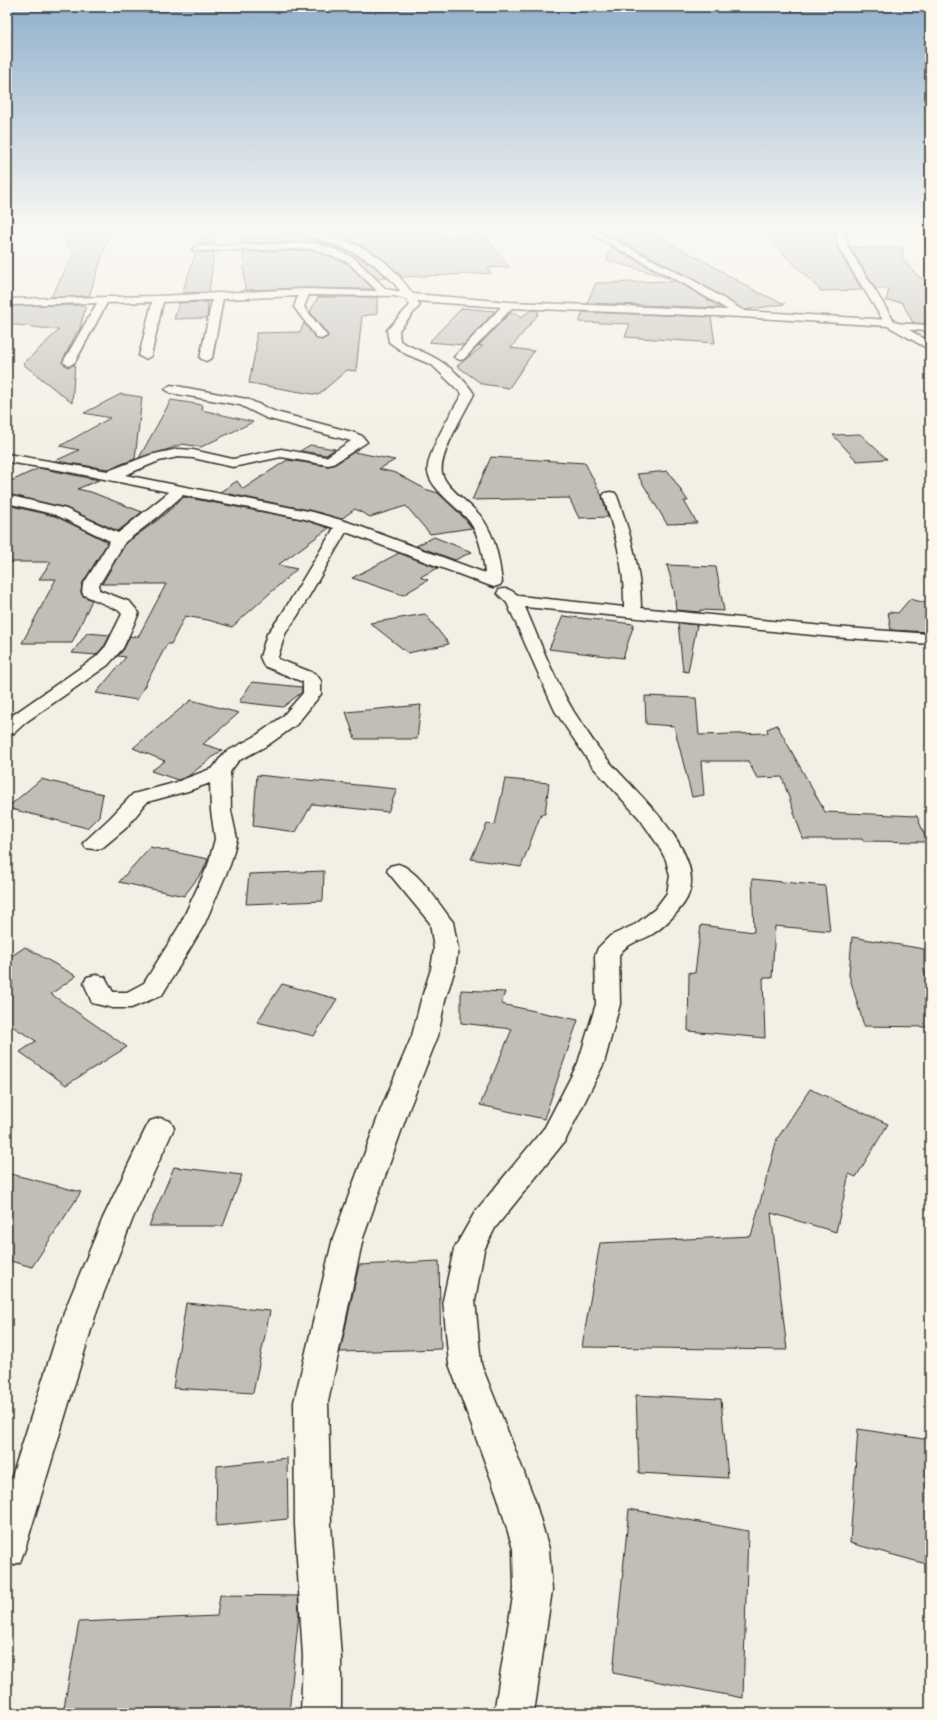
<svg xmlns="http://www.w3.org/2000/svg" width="937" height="1720" font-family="Delius,sans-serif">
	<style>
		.building { fill: #c0beb6; stroke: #2b2b2b }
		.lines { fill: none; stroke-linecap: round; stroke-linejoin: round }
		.minor-casing { stroke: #2b2b2b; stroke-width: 3 }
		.major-casing { stroke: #2b2b2b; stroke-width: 3 }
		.minor { fill: #fbf7ec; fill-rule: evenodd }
		.major { fill: #fbf7ec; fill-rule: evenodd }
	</style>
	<rect width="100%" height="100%" fill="#f3efe4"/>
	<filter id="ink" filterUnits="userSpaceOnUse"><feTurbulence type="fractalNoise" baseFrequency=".025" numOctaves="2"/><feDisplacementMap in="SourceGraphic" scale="8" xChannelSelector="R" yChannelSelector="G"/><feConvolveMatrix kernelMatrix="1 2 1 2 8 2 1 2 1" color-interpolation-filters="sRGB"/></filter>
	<g filter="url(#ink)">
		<!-- building -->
		<g class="building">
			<path d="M58,227h54l-23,69 -38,1 23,-43z"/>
			<path d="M205,227h11l-2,17h-15z"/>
			<path d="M335,227h26l6,2 18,-2h35l25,12 38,-6 26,34 -22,1 4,5 -89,4 -16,-16 -14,-10 -23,-11 -32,-10z"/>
			<path d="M757,227h76l5,23 24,40 -41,1z"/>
			<path d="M647,231l57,30 53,31 28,12 -41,6 -47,-29 -81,-42 2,-5z"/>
			<path d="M295,233l59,21 20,12 13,12 -9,1 -23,-22 -18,-8 -23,-7 -71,1 -1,-6h27z"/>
			<path d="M612,247l57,31 -62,-18z"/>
			<path d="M850,247l53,1 -1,11 18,19 10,1v45l-17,-1 -11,-21 -16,-1 3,-12h-13z"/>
			<path d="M313,250l34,13 26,26 -68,-1 -60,2 -2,-38z"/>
			<path d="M196,252h18l-5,40 -27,1z"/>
			<path d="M676,281l46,27 -135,-5 9,-20z"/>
			<path d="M318,297h59v17l-15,2 -6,55 -9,-1 -29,25 -69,-12 6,-31h1v-19l44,-1 4,-9 13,16 5,1 6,-3v-2l-18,-23z"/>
			<path d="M208,302l-1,16 -33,1 5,-16z"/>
			<path d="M86,305l-7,27h-2l-15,30 6,5 7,-3 -3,39 -49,-39 36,-34 -52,-6v-18z"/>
			<path d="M462,308l33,3 -31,34 -35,-3z"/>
			<path d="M531,310h5l3,3 -28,35 23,3 -25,37 -27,-4 -25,-18 26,-20h-5l32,-33h7l3,5z"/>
			<path d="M583,312l128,5 4,26 -90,-6 5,-13 -51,-2z"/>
			<path d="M121,394l21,3 -7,62 -27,10 -53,-8 24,-11 -19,-4 50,-28 -26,-5z"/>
			<path d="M171,400l32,5 -1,5 51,12 -52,25 -19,-3 -13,5 -30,9z"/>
			<path d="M860,434l27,25 -30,2 -24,-26z"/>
			<path d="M310,445l25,4 -9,6 -26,-4z"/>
			<path d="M354,452l41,8 -16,9 17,4 29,16 13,4 25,24 9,11 -42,6 -24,-28 -36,11 -15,-8 -14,10 -28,-8 -93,-19 17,-11 6,8 44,-29 41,6 6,-1z"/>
			<path d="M491,457l94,6 17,33 6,21 -29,1 -10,-20 -97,2z"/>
			<path d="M39,468l60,12 -22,9 14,3 51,20 -24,19 -52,-23 -59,-14v-11z"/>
			<path d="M668,471l20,30h-4l13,22 -30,1 -30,-50z"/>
			<path d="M184,497l121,23 24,8 -51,37 19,4 -65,58 -24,-7 -23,-4 -14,28h-4l-30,56 -41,-7 30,-36 -8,-1 6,-7 6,-13 8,1 28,-53h-64l24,-41 33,-24z"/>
			<path d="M7,505l48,11 53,26 -26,42 -1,9 2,3 9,4 -20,43h-50l34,-64h-17l12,-17h-44z"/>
			<path d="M434,537l38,15 -17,8 -39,-14z"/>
			<path d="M399,553l39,15 -18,9 8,3 -25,15 -51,-17z"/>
			<path d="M667,565l49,2 8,44 -24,-1v2l-24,-2 -2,-20z"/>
			<path d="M910,599l20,5v28l-39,-2 -3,-18 10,1z"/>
			<path d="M425,614l24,30 -41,9 -38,-30z"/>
			<path d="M563,616l71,8 -11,34 -74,-9z"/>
			<path d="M678,623l19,2 -9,47 -5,-1z"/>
			<path d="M87,633l23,2 -5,10 -9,10 -24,-2z"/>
			<path d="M252,682l50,5v5l-19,15 -44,-5z"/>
			<path d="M645,696l51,2 3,37 69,-2 -1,-4 10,-4 48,87 92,4 10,26 -64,-1 -1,-2h-59l-21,-62 -25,1 -9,-17h-47l3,34 -12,2 -18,-71 -28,-2z"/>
			<path d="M191,700l48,13 -36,31 19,6 -35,27 -9,3 -27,-9 14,-10 -32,-13z"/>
			<path d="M421,705l-4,34h-62l-9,-27z"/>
			<path d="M257,775l140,14 -9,23 -76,-8 -16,28 -43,-6z"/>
			<path d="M41,779l62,15 -4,22 -12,12 -80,-20z"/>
			<path d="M505,779l44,4 -4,31h-4l-20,53 -50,-8 16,-35 8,1z"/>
			<path d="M150,847l58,12 -5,12 -19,25 -65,-14z"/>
			<path d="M324,871l-1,30 -77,3 3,-30z"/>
			<path d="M752,879l73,7 5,45 -55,-5 -3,52h-9l2,60 -77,-7 1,-59 6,1 6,-48 53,7z"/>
			<path d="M852,937l72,12v21l6,17v40l-66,-1 -15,-51z"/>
			<path d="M25,947l51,29 -25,18 76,53 -61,38 -46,-33 16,-11 -29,-18v-64z"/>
			<path d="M282,984l55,15 -23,37 -57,-14z"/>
			<path d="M461,990l44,2 -4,12 77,16 -34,99 -64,-14 32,-76 -51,-6z"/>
			<path d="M810,1089l78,35 -32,53 -7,-3 -13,58 -65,-19 16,137 -205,-3 18,-104 151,-7 26,-97z"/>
			<path d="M174,1167l68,8 -19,51h-74z"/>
			<path d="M7,1173l74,19 -49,75 -25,-7z"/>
			<path d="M439,1261l2,88 -101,3 19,-87z"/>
			<path d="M186,1303l84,8 -17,82 -80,-5z"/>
			<path d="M636,1395l85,4 7,79 -89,-5z"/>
			<path d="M858,1429l72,11v125l-80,-22z"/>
			<path d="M287,1458l1,61 -72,7 1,-60z"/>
			<path d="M629,1509l119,22 -5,167 -130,-25z"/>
			<path d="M220,1595l78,1 1,17 -10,100h-226l16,-91 138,-6z"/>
		</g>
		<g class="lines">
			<!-- minor casing -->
			<g class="minor-casing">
				<g id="minor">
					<path d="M288,227c25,0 71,16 92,31 13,10 23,23 33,36l96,8 219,8 -40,-24 -110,-59h11l107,55 48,29 146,9 5,3 35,2v6l-36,-2 -5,-3 -147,-9 -230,-9 -48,51 -4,1 -6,-3 2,-2 45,-48 -84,-6 3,4 -21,25 1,11c14,8 28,12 40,20 12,7 27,21 34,33 -8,16 -36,62 -32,79 4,16 30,31 40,45 14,20 17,41 20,64l-2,3 -6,2 -6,-2 -142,-53 -48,83 -13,19 -7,23v2l38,15 5,7v13l-25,31 -28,20 -30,16 -8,11 1,39 6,28 -7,26 -26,60 -42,70 -31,13h-18l-21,-5 -8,-20 3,-6 9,-2 9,2 8,15h14l17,-9 36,-58 28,-60 7,-26 -4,-28 -1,-28 -22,8 -41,11 -21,26 -24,20 -8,1 -8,-1 -3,-5 27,-25 23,-24 41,-11 39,-15 11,-15 30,-16 28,-20 21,-24v-11l-39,-16 -4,-9 7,-23 15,-20 52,-86 -29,-9 -122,-24 -24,21 -34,26 -26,43v5l31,12 9,11 -16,35 -15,17 -82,57 -12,11 -7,2v-16l89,-62 10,-11 16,-32 -4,-4 -34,-15 -2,-3 1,-7 27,-44 -54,-26 -49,-12v-8l59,14 52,24 51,-41 -110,-22 -52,-8v-8l101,17 42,-16 28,-6 15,1 40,9 48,-10 45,8 25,-16 -85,-23 -26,-13 -69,-12 -6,-4 6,-4 76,14 29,13 76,20 10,4 5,6 -34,22 -5,1 -47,-8 -48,10 -40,-9 -15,-1 -19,4 -34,14 188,37 35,10 137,51c-2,-18 -5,-37 -16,-52 -11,-14 -38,-31 -41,-49 -3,-17 25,-62 34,-78l-30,-29 -26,-11 -17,-12 -2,-12 23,-25 -4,-6 -12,-3 -85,-1 -5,12 23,29 -6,3 -4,-1 -23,-31 4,-11 -75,3 -11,59 -6,3 -6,-3 12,-58 -49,2 -12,54 -6,3 -6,-3 13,-54 -45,1 -32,59 -6,4 -6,-4 34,-59 -90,2v-6l151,-3 147,-7 72,2 -29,-29 -35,-13 -119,2 -2,-2 5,-3 117,-3 23,7 17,8 32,31 15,3c-23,-31 -46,-41 -82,-53 -9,-3 -25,-5 -31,-12z"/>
					<path d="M610,492l5,1 2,3c13,37 24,73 24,112l192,19 97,7v10l-97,-7 -308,-30c15,35 29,72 49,105 10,15 21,33 33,47 26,31 97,90 82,134 -4,14 -26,35 -38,42 -11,6 -27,9 -32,21l1,48 -16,59 -39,78 -70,87 -11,22 -9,50 6,64 53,134 15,51 3,41 -18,123h-40l20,-123 -1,-41 -15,-51 -49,-134 -6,-64 11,-51 21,-37 70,-85 33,-64 18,-59 -1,-48 3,-8 12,-12 26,-12 19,-15 12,-16 3,-17 -4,-16 -8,-15 -18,-26 -48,-53 -37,-55 -48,-108 -10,-10 2,-3c9,-3 13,1 20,6l105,11c1,-39 -9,-75 -21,-111l2,-3z"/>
					<path d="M398,864c19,5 39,37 51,53l4,5 5,27 -3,20 -10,31 -7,36 -29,73 -46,129 -35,164 3,123 10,132v56h-40l2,-56 -8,-132 -1,-123 39,-164 48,-129 31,-73 9,-36 10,-31 3,-20 -4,-26 -43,-52 3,-5z"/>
					<path d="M160,1118l10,3 4,7 -41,90 -36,92 -72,239 -5,13 -13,5v-75l58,-182 38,-92 43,-90 4,-7z"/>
				</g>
			</g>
			<!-- major casing -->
			<g class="major-casing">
				<path id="major" d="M834,227h8l7,22 45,72 36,21v8l-44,-25 -47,-76z"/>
			</g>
			<!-- minor -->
			<use href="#minor" class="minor"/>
			<!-- major -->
			<use href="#major" class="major"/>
		</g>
	</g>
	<!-- sky -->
	<linearGradient id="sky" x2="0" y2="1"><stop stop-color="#90b0cc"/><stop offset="0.49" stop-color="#faf8f3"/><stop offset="1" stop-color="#faf8f3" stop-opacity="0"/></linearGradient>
	<rect width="937" height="468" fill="url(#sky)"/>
	<!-- margin -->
	<rect width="937" height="1720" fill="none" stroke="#fbf7ec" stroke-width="24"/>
	<rect x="12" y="12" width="913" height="1696" fill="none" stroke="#2b2b2b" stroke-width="1.5" filter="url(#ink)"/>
</svg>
